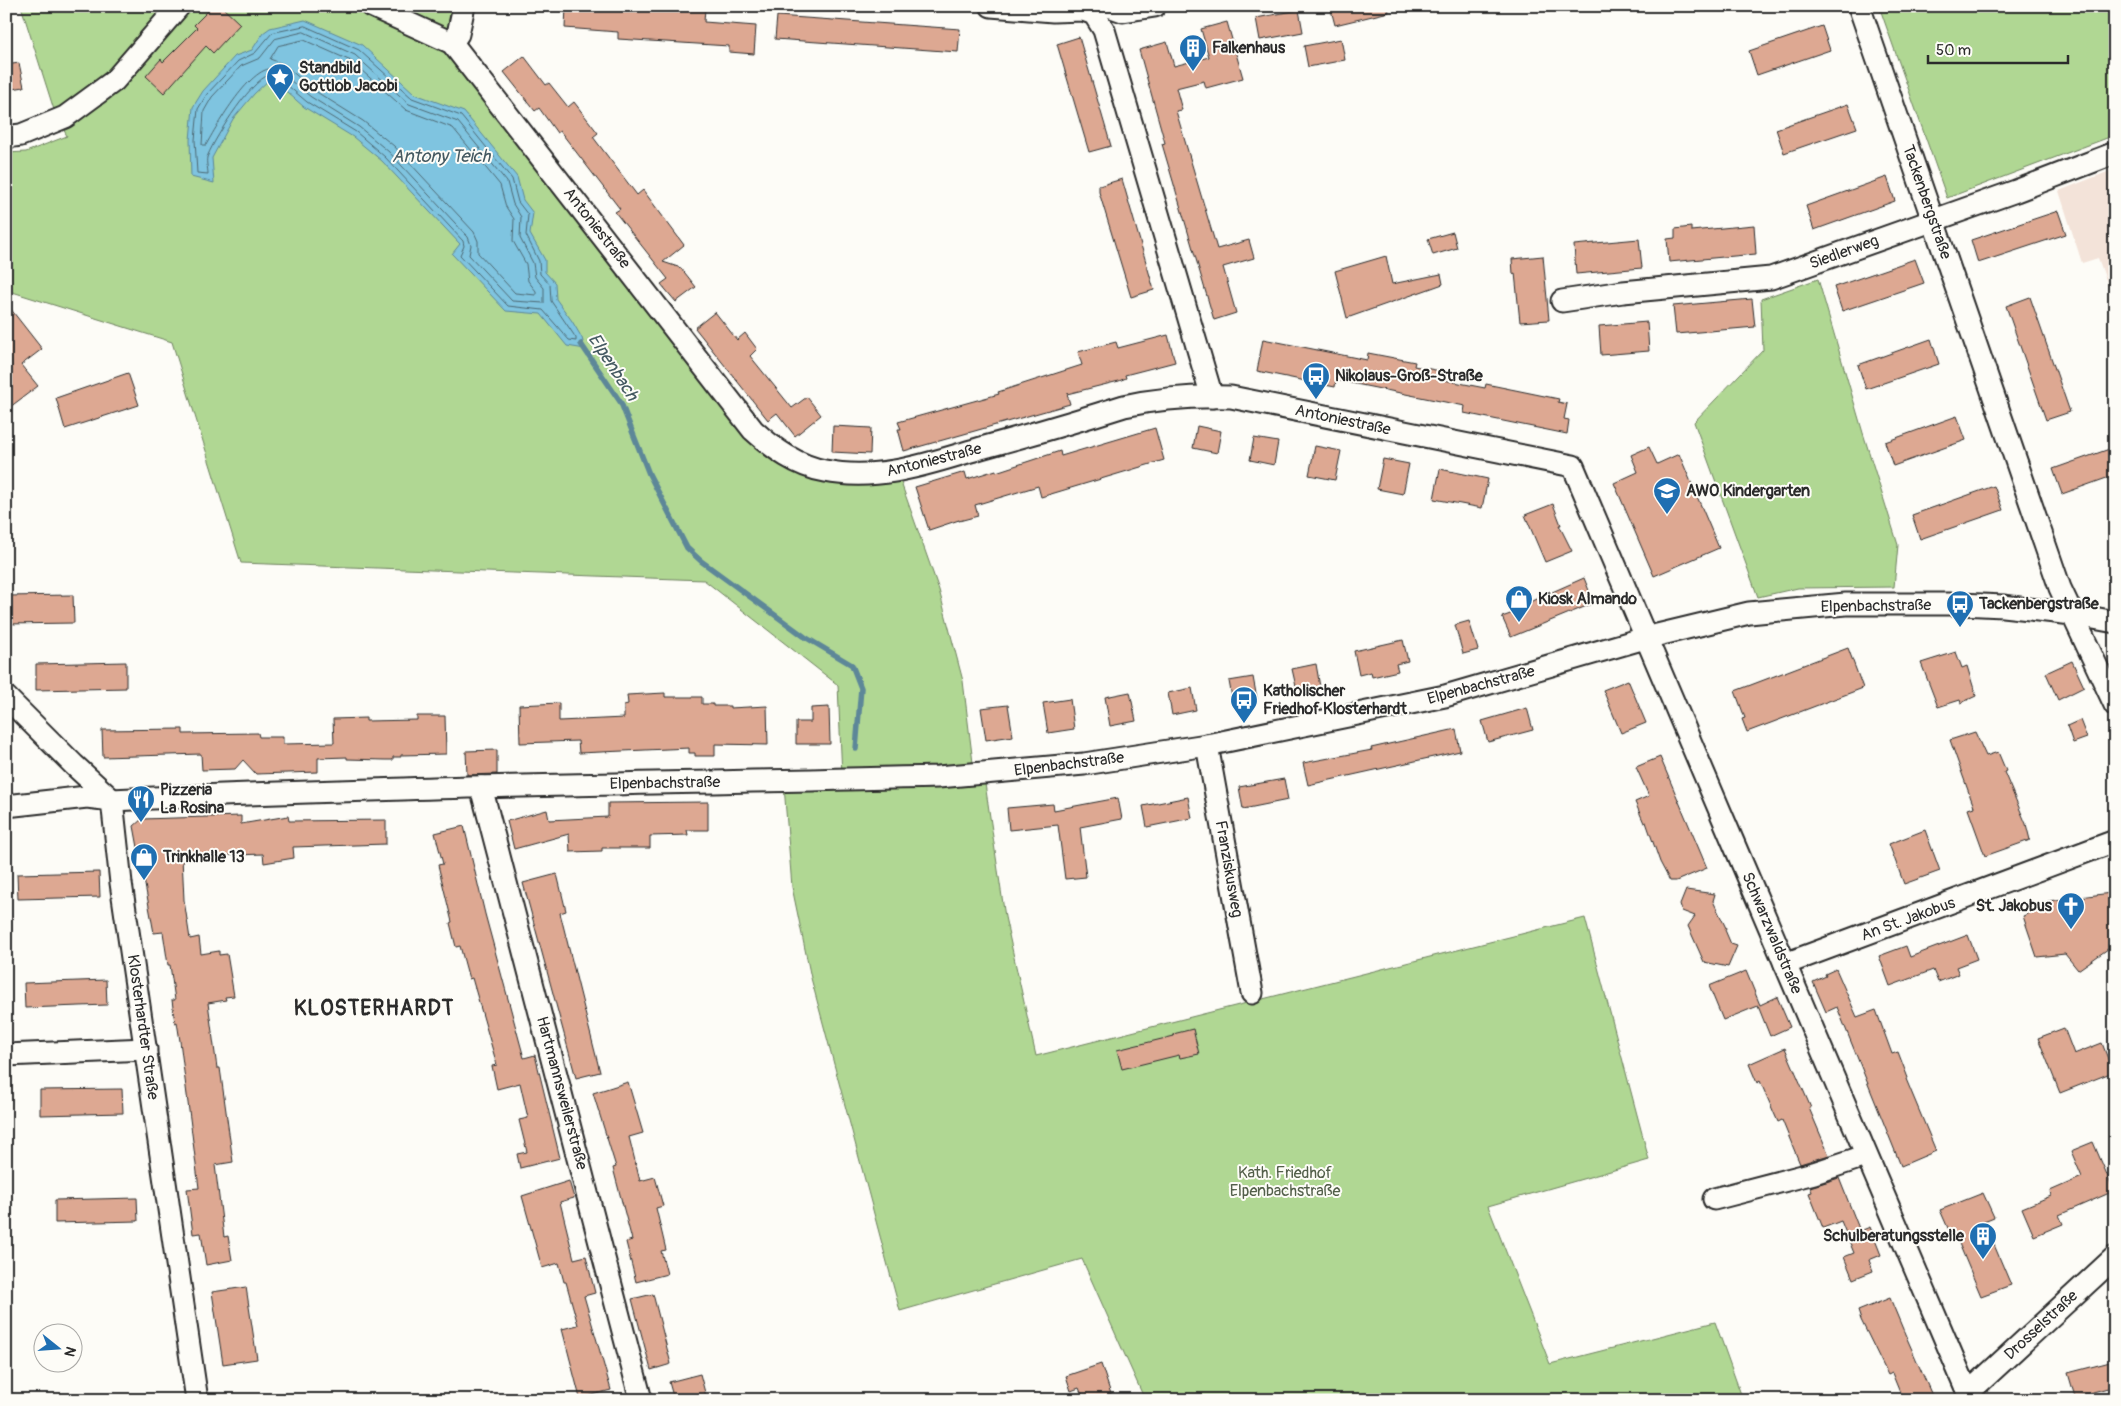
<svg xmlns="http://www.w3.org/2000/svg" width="2121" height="1406" font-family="Pangolin,sans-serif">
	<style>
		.built { fill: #f3e3d9 }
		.green { fill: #b0d793; stroke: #6e815f }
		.water { fill: #7fc4e0; stroke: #5d8798 }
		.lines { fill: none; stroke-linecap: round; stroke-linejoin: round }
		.shore { stroke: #4d6873; stroke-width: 1 }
		.stream { stroke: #5d8798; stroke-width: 5.5 }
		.building { fill: #dda892; stroke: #2b2b2b }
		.minor-casing { stroke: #2b2b2b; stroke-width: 25 }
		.minor { stroke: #fdfcf7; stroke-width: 21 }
		.labels { text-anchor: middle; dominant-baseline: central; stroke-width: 4; stroke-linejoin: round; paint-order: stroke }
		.poi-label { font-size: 16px; font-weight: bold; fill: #2b2b2b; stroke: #fdfcf7; text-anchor: start }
		.street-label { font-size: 16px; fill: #2b2b2b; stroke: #fdfcf7 }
		.park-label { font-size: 16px; fill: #535f4a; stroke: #fdfcf7 }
		.water-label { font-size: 18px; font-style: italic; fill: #445961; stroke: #fdfcf7 }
		.district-label { font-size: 21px; font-weight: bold; letter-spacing: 1px; fill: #2b2b2b; stroke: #fdfcf7 }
	</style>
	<rect width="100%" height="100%" fill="#fdfcf7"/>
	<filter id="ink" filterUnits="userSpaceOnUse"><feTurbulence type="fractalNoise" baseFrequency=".02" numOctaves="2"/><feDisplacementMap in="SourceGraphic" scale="10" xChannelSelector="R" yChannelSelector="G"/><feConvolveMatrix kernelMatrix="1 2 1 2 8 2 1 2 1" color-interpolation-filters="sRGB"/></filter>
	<g filter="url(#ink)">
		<!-- built -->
		<path class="built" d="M2115,169v136l-17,-47 -16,5 -23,-72z"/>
		<!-- green -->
		<g class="green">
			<path d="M21,6h438l-11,43 331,407 120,21 40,113 24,91 11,90 -132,5 -4,-91 -134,-105 -463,-17 -69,-221 -166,-52v-137l20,-1 41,-16 -12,-23z"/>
			<path d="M1879,6h236v129l-168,63z"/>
			<path d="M1818,279l45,154 35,112 -4,42 -96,1 -40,9 -64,-175 69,-72 -2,-51z"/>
			<path d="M984,777l21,140 31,139 549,-138 64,242 -161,46 62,158 165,-42 28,78h-598l-63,-141 -182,52 -89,-333 -19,-91 -8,-101z"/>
		</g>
		<!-- water -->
		<path class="water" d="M305,20l57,25 53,49 49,18 53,65 6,23 10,13 -3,21 15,26v12l10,11 1,16 16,22 10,17 3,11 -18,-3 -26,-32 -35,-3 -54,-57 8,-10 -78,-83 -29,-24 -49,-30 -33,-29 -17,16 -21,25 -21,39 2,25 -23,-6 -1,-37 3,-33 10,-16 32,-35 17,-6 11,-17 7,-5z"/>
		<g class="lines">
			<!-- shore -->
			<g class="shore">
				<path d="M305,26l54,24 53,48 49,18 51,63 6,23 10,13 -2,20 13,26 1,13 10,11 1,16 25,37v3l-7,-1 -26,-30 -35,-4 -48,-51 4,-9 -1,-5 -78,-84 -29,-25 -49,-30 -33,-28c-19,-2 -59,64 -66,81 -3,5 0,13 0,19l-11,-1 -2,-33 3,-31 9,-15 31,-33 17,-8 17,-20z"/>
				<path d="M304,32l51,23 54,49 49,18 49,60 6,22 8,13 -1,21 13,25 2,14 9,11v15l-32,-2 -43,-46 2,-10 -3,-8 -79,-85 -30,-25 -48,-30 -35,-28c-24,-7 -60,58 -70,76h-4l2,-34 8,-14 29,-31 19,-8 15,-19z"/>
				<path d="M304,40l47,21 55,49 47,18 47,57 6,22 8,12 -1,22 13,23 2,17 8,10v4l-21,-2 -37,-40v-12l-4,-9 -80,-86 -31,-25 -48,-30 -32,-27 -13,-5 8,-13z"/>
			</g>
			<!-- stream -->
			<path class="stream" d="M581,344l40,59 28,71 38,74 14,13 104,76 47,28 9,23 -5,61"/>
		</g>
		<!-- building -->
		<g class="building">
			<path d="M213,6h8l19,18 -27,29 -7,-7 -42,47 -18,-17 15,-17 2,3 34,-34 -3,-3z"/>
			<path d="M566,6l139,2 -1,14 52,4 -2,28 -25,-2v-6l-111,-7v-7l-53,-4z"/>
			<path d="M1330,6h58l1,6 -54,13z"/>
			<path d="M1299,10l4,22 -43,8 -4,-22z"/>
			<path d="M777,16l183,13 -2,23 -183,-13z"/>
			<path d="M1227,22l16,56 -37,10 -2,-7 -28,7 6,22 -6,1 41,138 32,-9 5,18 -31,9 13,46 -22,7 -52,-176 3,-1 -26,-93 28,-8 7,24 35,-9 -8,-28z"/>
			<path d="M1822,26l8,24 -73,25 -8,-24z"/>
			<path d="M1079,37l32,109 -22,6 -32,-108z"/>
			<path d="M1341,39l4,21 -37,7 -4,-21z"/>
			<path d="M524,56l22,29 3,-2 19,24 6,-5 24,31 -5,4 44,58 6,-5 41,55 -21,17 18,6 15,19 -20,15 -15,-18 7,-5 -53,-67 5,-3 -60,-78 -3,2 -18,-25 -4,3 -31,-39z"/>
			<path d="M19,63l5,24 -18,3v-25z"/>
			<path d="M1848,104l9,24 -73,25 -8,-24z"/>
			<path d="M1887,177l8,24 -81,29 -8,-24z"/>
			<path d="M1122,179l32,111 -23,7 -32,-105v-6z"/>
			<path d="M2058,211l8,23 -88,29 -7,-23z"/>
			<path d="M1754,225l2,29 -87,8 -2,-23 8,-1v-9l16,-2v4z"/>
			<path d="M1453,232l4,16 -24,7 -5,-16z"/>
			<path d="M1639,239l3,29 -66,6 -2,-29z"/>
			<path d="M1386,256l6,28 49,-10 2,10 -96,34 -12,-47z"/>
			<path d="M1543,256l6,64 -29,2 -5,-49 -2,1 -1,-15z"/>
			<path d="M1915,259l9,24 -82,28 -8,-24z"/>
			<path d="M2030,297l40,115 -24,8 -40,-114z"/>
			<path d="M1752,299l3,28 -79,7 -3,-28z"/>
			<path d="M6,303l36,46 -21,16 17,21 -32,24z"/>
			<path d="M715,312l22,28 8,-7 12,16 -7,7 42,52 15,-11 14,18 -26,21 -18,-23 -9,7 -73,-92z"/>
			<path d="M1647,322l2,29 -48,4 -2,-29z"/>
			<path d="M1168,335l7,27 -50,13 1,3 -7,3 -52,13 3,10 -166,47 -6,-22h3l-3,-7 101,-28 -1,-2 84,-27 -4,-13 38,-10 2,6z"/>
			<path d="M1263,339l104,21 1,-7 47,9 -1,4 32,6 -2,8 41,8 1,-4 73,15 -1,3 9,2 -3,15 5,1 -2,14 -103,-21 1,-7 -129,-26 -1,7 -78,-16z"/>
			<path d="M1931,339l8,25 -73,25 -8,-24z"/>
			<path d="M128,373l11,32 -74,24 -9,-31z"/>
			<path d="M1957,416l9,24 -73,26 -8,-24z"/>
			<path d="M833,426l38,2 -1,26 -38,-2z"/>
			<path d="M1197,426l24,5 -4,22 -24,-5z"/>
			<path d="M1155,428l9,32 -123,37 -3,-11 -63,19 3,11 -19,5v-1l-30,10 -14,-43 50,-15 2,7 29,-9v2l64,-21 1,5z"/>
			<path d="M1254,438l24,4 -4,23 -24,-5z"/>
			<path d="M1315,446l26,5 -6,29 -26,-5z"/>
			<path d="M1649,447l8,17 22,-10 40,94 -65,28 -40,-93 24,-11 -7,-17z"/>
			<path d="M2115,447v28l-53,19 -9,-25z"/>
			<path d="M1383,459l26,5 -6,30 -26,-5z"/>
			<path d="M1440,469l48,10 -6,29 -48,-9z"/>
			<path d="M1994,486l9,24 -83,29 -8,-24z"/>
			<path d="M1553,504l8,21h-2l13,26 -27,11 -20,-47z"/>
			<path d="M1584,578l10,25 -83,34 -9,-20 25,-9 -2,-4z"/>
			<path d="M73,595l1,28 -68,1v-28z"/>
			<path d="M1469,621l9,29 -15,4 -8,-29z"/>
			<path d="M1403,640l5,21 -12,3 2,7 -26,6 -1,-5 -12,3 -5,-24z"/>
			<path d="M1848,648l15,40 -116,44 -5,-13 3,-1 -10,-27z"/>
			<path d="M1956,652l6,16 5,-2 9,30 -15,7 -1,-3 -22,7 -17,-44z"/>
			<path d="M2072,661l12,26 -26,13 -12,-27z"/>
			<path d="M126,662v26l-90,2v-26z"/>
			<path d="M1316,664l4,23 -23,4 -5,-22z"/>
			<path d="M1253,677l4,22 -24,4 -4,-22z"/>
			<path d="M1628,680l18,43 -25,10 -18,-43z"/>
			<path d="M1192,688l4,22 -24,5 -4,-22z"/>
			<path d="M1130,692l6,29 -26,5 -5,-29z"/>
			<path d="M665,693v4h37v7h11v2h17v2l37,-2 1,39 -53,-1v12h-20v-3h-6v-5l-110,5 -1,-12 -58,2 -1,-38 40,-2v18l65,-3v-13l4,-1 -1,-9z"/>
			<path d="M1070,699l4,30 -26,4 -5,-30z"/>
			<path d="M1008,705l5,31 -27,4 -5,-32z"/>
			<path d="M829,707l1,37h-34v-22h15v-14z"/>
			<path d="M1527,708l6,22 -45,12 -6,-21z"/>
			<path d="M417,716h28l1,38 -45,1v2h-8v3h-8l-38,-1v-2l-29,1v14l-62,2 -13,-14 -8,9 -33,1 -1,-16 -98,3 -1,-27 81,-1v5l75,-1 1,4h24v7l51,-1 -1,-24 33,-1v3l51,-1z"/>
			<path d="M2080,720l7,18 -14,5 -6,-17z"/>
			<path d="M1456,729l4,22 -152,34 -5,-22 69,-13 -1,-2z"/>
			<path d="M1975,732l11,24 12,-4 8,19 -2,1 22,52 4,16 -45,16 -17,-47 6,-2 -24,-67z"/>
			<path d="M497,750v24l-30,1 -1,-24z"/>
			<path d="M1660,757l47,111 -31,13h-6l-10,-19 -14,-40 -2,1 -9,-21 14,-6 -13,-29z"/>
			<path d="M1284,779l4,21 -45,9 -4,-22z"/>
			<path d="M1188,797l4,21 -45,9 -4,-21z"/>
			<path d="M1118,798l4,21 -42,8 6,50 -21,2 -7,-54 -49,5 -2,-22 46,-4 1,6z"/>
			<path d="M708,802v28h-21l1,5 -38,1v12h-48v3l-32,1 -1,-18 -55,15 -7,-28 40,-11 2,10 59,-3v-14z"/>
			<path d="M241,816v8l47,-8 1,5 97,-1v24l-93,3 1,11 -30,5 -1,-9 -81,3 2,43 6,39 9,-2 2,17 18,-3v4l8,-1 7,42 -9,1 1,3 -18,3 9,65h3l13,94 -18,3 9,72 4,-1 4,24 -26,5 -5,-32 -8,1 -6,-45 12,-1 -19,-147 -3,-19 -2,1 -3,-23h3l-5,-35h-2l-5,-33 -9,1 -20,-107 8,-7z"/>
			<path d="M464,826l21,88 39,144 11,-3 25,103 -40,10 -3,-14 10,-2 -8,-32 9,-2 -8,-35 -23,6 -5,-23 5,-1 -25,-87 -3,1 -9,-33 -4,1 -6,-24 2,-1 -14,-57 5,-1 -8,-31z"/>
			<path d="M1925,830l15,41 -36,13 -15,-40z"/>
			<path d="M99,872l1,25 -82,2 -1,-25z"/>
			<path d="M557,874l9,37 -6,2 40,159 -24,6 -53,-195z"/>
			<path d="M1686,890l29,4 -2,7 13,27 -1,2 6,14 6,2 -9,21 -24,-5 -16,-36 7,-10 -13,-5 -2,-6z"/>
			<path d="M2111,893l4,10v41l-37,26 -13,-16 -28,3 -14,-41 26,-11 -1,-4z"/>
			<path d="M1968,935l9,24 -21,8 3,7 -21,8 -5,-12 -43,16 -11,-30 27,-10 4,11z"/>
			<path d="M1836,969l21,48 19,-7 16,44 6,-2 10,26 -2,1 30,72 -35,15 -64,-159 -11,5 -13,-30 13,-6 -1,-2z"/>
			<path d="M1746,971l14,34 17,-8 13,30 -20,9 -12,-30 -35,14 -14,-34z"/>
			<path d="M106,980l1,25 -82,3 -1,-25z"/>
			<path d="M2064,1028l10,26 28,-11 11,29 -53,21 -22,-55z"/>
			<path d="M1193,1029l6,25 -19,4 -1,-3 -57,14 -5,-19 57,-14 -1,-2z"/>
			<path d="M1785,1048l26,60h-2l20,47 -29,9 -18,-44 -4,2 -18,-41 -3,2 -8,-19z"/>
			<path d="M628,1082l15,51 -14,4 11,44 15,-4 8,29 -7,2 10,42 -5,1 6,23 -31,8 -10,-40 6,-2 -19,-72 3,-1 -23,-74z"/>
			<path d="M122,1089l1,24 -83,2v-25z"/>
			<path d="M2093,1142l21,49 -55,24 4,9 -29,12 -12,-28 29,-12 -1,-5 32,-14 -11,-26z"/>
			<path d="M1839,1178l21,53 10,-4 11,28 -12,5 4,11 -20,8 -9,-22 10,-4 -13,-32 -18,7 -14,-35 3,-1 -2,-5z"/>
			<path d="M569,1181l5,17 -14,4 14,57 12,-3 9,37 -11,3 27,94 -31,8 -18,-69 16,-4 -12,-43h-2l-5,-19 -17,5 -20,-72z"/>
			<path d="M1983,1193l11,24 -10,4 27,64 -30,11 -26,-62 -4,1 -11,-25z"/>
			<path d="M137,1198l1,23 -83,2v-23z"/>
			<path d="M246,1287l11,72 -34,5 -11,-72z"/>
			<path d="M653,1294l18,70 -20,6 -19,-71z"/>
			<path d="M1890,1298l15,36 29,66h-31l-11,-27 -4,2 -27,-55 -3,-9z"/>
			<path d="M2110,1362l1,2 4,-1v23l-40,11 -7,-24z"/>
			<path d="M1101,1364l12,36h-29l-5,-12 -8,3 -5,-15z"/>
			<path d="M700,1374l7,26h-33l-5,-18z"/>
		</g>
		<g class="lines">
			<!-- minor casing -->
			<g class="minor-casing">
				<g id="minor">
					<path d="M371,6l81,37 301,387c21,19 44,36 72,41 54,11 105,-8 156,-23 48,-13 96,-27 143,-42 36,-8 70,-10 107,-9l342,69c134,311 263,623 398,934"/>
					<path d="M991,6l62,5 30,-1 11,4 10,16 108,367"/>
					<path d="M1109,6l14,5 32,-5"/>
					<path d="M1859,6l201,582 55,117"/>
					<path d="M452,43l6,-9 6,-28"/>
					<path d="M6,137l15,-2 44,-18 49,-36 65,-75"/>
					<path d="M1562,301l61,-9 148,-14 245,-87 99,-38"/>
					<path d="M6,697l68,68 38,35 9,83 76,517"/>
					<path d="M1207,745l45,248"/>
					<path d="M481,787l160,613"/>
					<path d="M6,806l81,-9 25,3c275,-14 550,-16 826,-23l146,-13 123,-19 238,-49 200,-58 104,-25 97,-9h115l42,2 69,8 43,8"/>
					<path d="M1785,964l330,-123"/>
					<path d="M6,1055l140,-6"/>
					<path d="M1714,1199l100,-26 51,-17"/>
					<path d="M1968,1393l147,-136"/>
				</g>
			</g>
			<!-- minor -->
			<use href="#minor" class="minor"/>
		</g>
	</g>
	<!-- icons -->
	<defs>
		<g id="building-pin" transform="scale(1.4375)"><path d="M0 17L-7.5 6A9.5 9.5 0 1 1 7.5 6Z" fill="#1f6fb2" stroke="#fdfcf7"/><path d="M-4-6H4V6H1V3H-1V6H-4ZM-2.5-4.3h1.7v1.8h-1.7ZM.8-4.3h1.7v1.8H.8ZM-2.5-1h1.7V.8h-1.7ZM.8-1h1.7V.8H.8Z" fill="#fff"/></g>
		<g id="sight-pin" transform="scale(1.4375)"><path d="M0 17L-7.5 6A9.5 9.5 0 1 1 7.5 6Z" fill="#1f6fb2" stroke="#fdfcf7"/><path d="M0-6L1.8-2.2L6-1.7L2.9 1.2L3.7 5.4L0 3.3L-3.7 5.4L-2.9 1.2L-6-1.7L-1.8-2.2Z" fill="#fff"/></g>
		<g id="bus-pin" transform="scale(1.4375)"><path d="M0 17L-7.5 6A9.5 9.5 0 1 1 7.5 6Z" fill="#1f6fb2" stroke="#fdfcf7"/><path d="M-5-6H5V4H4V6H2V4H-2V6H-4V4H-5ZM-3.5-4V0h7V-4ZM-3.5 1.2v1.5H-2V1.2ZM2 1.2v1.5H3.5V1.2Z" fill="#fff"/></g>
		<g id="school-pin" transform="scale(1.4375)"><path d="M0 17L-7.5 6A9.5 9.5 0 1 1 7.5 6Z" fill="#1f6fb2" stroke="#fdfcf7"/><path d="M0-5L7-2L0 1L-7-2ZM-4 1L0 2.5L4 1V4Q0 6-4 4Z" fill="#fff"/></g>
		<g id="shop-pin" transform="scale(1.4375)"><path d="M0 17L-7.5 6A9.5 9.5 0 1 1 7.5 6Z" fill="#1f6fb2" stroke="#fdfcf7"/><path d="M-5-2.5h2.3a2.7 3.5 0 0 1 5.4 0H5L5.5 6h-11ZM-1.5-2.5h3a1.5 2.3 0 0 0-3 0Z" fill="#fff"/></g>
		<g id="restaurant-pin" transform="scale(1.4375)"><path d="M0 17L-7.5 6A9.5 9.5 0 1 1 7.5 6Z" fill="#1f6fb2" stroke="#fdfcf7"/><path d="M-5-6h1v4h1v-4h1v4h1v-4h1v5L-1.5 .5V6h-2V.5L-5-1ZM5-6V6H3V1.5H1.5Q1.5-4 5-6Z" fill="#fff"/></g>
		<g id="church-pin" transform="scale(1.4375)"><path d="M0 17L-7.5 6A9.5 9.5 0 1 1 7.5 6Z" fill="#1f6fb2" stroke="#fdfcf7"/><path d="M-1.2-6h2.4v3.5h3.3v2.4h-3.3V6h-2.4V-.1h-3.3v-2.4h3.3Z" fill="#fff"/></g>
	</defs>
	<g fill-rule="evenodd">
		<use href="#building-pin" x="1193" y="48"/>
		<use href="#sight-pin" x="280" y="77"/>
		<use href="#bus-pin" x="1316" y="376"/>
		<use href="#school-pin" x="1667" y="491"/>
		<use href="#shop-pin" x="1519" y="599"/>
		<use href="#bus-pin" x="1960" y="604"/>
		<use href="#bus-pin" x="1244" y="700"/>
		<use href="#restaurant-pin" x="141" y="799"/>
		<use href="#shop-pin" x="144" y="857"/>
		<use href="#church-pin" x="2071" y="906"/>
		<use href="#building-pin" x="1983" y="1236"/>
	</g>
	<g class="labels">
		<!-- poi labels -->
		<g class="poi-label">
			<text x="1212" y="48">Falkenhaus</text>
			<text x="299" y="68">Standbild<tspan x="299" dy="18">Gottlob Jacobi</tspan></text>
			<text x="1335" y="376">Nikolaus-Groß-Straße</text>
			<text x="1686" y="491">AWO Kindergarten</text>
			<text x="1538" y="599">Kiosk Almando</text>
			<text x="1979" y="604">Tackenbergstraße</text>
			<text x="1263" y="691">Katholischer<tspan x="1263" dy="18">Friedhof Klosterhardt</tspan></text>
			<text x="160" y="790">Pizzeria<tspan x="160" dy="18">La Rosina</tspan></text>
			<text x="163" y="857">Trinkhalle 13</text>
			<text x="2052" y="906" text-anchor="end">St. Jakobus</text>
			<text x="1964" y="1236" text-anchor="end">Schulberatungsstelle</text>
		</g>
		<!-- street labels -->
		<g class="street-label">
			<text transform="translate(1927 202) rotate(71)">Tackenbergstraße</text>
			<text transform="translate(597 228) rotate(52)">Antoniestraße</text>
			<text transform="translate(1844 252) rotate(-20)">Siedlerweg</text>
			<text transform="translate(1343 420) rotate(12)">Antoniestraße</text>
			<text transform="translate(934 460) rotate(-14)">Antoniestraße</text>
			<text transform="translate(1876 606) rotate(-1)">Elpenbachstraße</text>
			<text transform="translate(1481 685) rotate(-15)">Elpenbachstraße</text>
			<text transform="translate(1069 764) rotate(-7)">Elpenbachstraße</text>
			<text transform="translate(665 783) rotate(-1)">Elpenbachstraße</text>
			<text transform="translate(1229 869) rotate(80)">Franziskusweg</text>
			<text transform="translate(1908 919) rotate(-20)">An St. Jakobus</text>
			<text transform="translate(1772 933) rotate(67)">Schwarzwaldstraße</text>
			<text transform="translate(143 1027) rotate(82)">Klosterhardter Straße</text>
			<text transform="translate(562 1093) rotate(75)">Hartmannsweilerstraße</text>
			<text transform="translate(2041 1325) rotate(-43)">Drosselstraße</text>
		</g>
		<!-- park labels -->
		<g class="park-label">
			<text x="1285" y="1173">Kath. Friedhof<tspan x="1285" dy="18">Elpenbachstraße</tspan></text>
		</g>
		<!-- water labels -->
		<g class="water-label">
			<text x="441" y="156">Antony Teich</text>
			<text transform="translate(613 367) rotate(57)">Elpenbach</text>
		</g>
		<!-- district labels -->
		<g class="district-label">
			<text x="374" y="1008">KLOSTERHARDT</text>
		</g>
	</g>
	<!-- margin -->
	<rect width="2121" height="1406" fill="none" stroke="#fdfcf7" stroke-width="25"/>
	<rect x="12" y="12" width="2096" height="1381" fill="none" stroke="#2b2b2b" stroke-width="2" filter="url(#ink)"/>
	<!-- north arrow -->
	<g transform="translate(58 1348) rotate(107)"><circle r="24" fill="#fdfcf7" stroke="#a9a8a5"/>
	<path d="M0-4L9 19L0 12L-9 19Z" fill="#1f6fb2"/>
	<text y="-8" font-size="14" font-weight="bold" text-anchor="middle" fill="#2b2b2b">N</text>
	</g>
	<!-- scale -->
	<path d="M1928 55v8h140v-8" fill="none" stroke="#2b2b2b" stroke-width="2.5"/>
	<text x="1936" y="55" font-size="15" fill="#2b2b2b" stroke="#fdfcf7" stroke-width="4" paint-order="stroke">50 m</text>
</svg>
